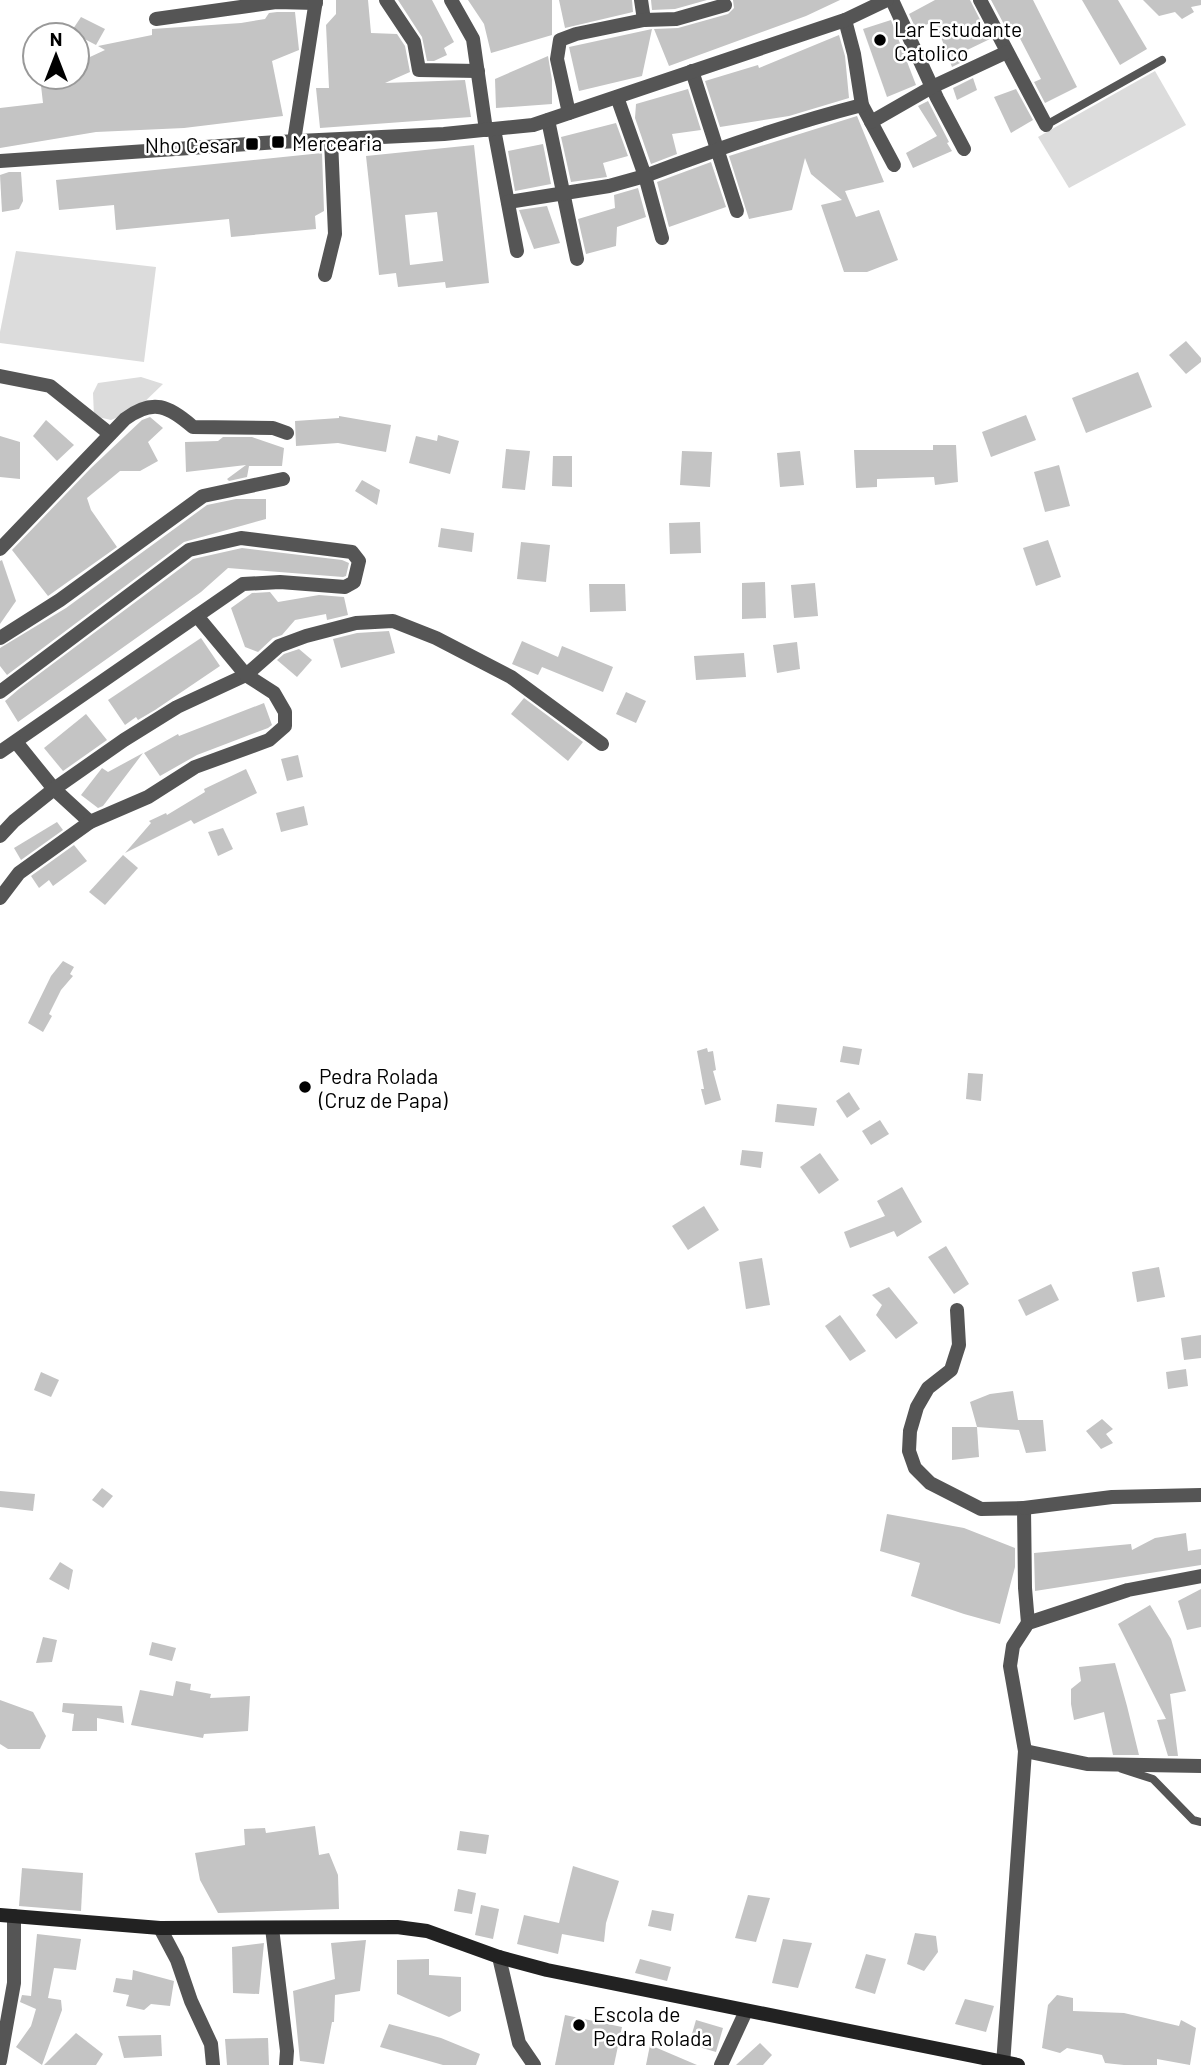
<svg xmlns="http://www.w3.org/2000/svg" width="1201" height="2065" font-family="Barlow,sans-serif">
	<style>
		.green { fill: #dcdcdc }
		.building { fill: #c4c4c4; fill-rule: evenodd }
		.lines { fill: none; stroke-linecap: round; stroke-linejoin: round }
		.lane { stroke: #555; stroke-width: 8 }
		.street { stroke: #555; stroke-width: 14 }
		.secondary { stroke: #222; stroke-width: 14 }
		.poi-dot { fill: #000; stroke: #fff; stroke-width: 2.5 }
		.labels { text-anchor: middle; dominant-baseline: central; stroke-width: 5; stroke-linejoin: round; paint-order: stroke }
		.poi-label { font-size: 21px; fill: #000; stroke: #fff; text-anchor: start }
	</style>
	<rect width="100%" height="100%" fill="#fff"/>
	<!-- green -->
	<g class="green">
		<path d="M1155,71l31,54 -117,63 -31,-51z"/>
		<path d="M16,251l140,16 -12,95 -144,-19v-11z"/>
		<path d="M141,377l22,7 -26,25 -26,11 -17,-4 -1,-23 5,-10z"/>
	</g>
	<!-- building -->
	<g class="building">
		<path d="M336,0h32l3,33 26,1 8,12 5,26 -25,11 80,-3 6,37 -151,11 -4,-40h13l-3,-63 10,-11z"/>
		<path d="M398,0h34l22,42 -10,6 3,7 -13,6h-7l-5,-24z"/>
		<path d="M468,0h84v35l-61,18 -7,-29z"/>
		<path d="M559,0h73l1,12 -68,16z"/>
		<path d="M651,0h56l-32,9 -23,1z"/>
		<path d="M733,0h107l-34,16 -137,50 -15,-37 24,-1 50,-14 6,-6z"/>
		<path d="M935,0h35l20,39 -27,13 3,8 -14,7 -17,-46 -19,8 -7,-15z"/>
		<path d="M991,0h42l44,87 -32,16 -11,-21 7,-3 -27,-52 -7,3z"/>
		<path d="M1082,0h36l29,49 -27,16z"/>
		<path d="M1143,0h58v5l-10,2 3,5 -12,7 -7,-7 -16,4z"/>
		<path d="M277,12h18l4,38 -27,11 11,55 -99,12 -88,4 -96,16v-40l43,-5 -3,-26h37v-14l28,-13 -7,-4 54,-11v-6l89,-6 24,-4 4,-6z"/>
		<path d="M81,17l24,12 -9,16 -25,-13z"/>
		<path d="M891,20l25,65 -29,12 -24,-68z"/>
		<path d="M652,29l-10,47 -63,15 -10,-44z"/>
		<path d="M839,35l6,21 4,42 -60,18 -69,11 -15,-46 53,-16 1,3z"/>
		<path d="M548,56l4,24v24l-56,4 -1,-29z"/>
		<path d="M973,78l4,12 -20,10 -4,-12z"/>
		<path d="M688,89l13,41 -29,4 5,20 -26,10 -16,-46 1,-14z"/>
		<path d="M1016,89l17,31 -22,13 -17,-36z"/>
		<path d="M928,101l21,41 -2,1 5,8 -39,17 -7,-15 31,-17 -19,-30z"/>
		<path d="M857,116l27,66 -39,9 11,26 23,-7 19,50 -31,12h-23l-23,-67 21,-5 -31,-26 -6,-16 -13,52 -43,9 -20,-63z"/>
		<path d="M616,123l12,33 -25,7 4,14 -36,5 -10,-45z"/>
		<path d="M543,144l8,40 -36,7 -7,-40z"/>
		<path d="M474,145l15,138 -43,5 -1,-6 -47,5 -2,-14 -17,2 -13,-119zM437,212l6,49 -33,4 -5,-50z"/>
		<path d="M322,153l2,58 -9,5 1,13 -85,8 -2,-18 -113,11 -2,-25 -55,5 -3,-30z"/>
		<path d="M711,162l15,45 -57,20 -12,-45z"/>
		<path d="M9,172h12l2,29 -4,8 -17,3 -2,-37z"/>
		<path d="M638,188l8,29 -29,10 -1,19 -30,8 -8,-35 37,-11 -1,-13z"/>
		<path d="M547,206l13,37 -26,6 -15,-39z"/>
		<path d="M1186,341l15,17v4l-15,12 -17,-19z"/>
		<path d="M1138,372l14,35 -66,26 -14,-35z"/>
		<path d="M1026,415l10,25 -45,17 -9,-25z"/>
		<path d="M339,416l52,9 -5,27 -48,-9 -42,3 -1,-25 44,-3z"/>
		<path d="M150,417l13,11 -15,14 10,19 -18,10h-20l-33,27 4,12 26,37 -69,49 -36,-46 79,-82 51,-48z"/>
		<path d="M46,420l28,25 -17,16 -24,-25z"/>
		<path d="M438,435l21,6 -9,33 -41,-11 7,-27 21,5z"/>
		<path d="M0,436l20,6v37l-20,-2z"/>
		<path d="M223,437h29l32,11 -2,18h-33l-2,11 -18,4 -2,-2 19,-14 -60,7 -1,-30 33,-1z"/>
		<path d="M933,445h23l2,37 -23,3 -1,-8 -57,2v8l-21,1 -2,-38h79z"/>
		<path d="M506,449l24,2 -5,39 -23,-2z"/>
		<path d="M682,451l30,1 -2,35 -30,-2z"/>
		<path d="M800,451l4,34 -24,2 -3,-34z"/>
		<path d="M553,456h19v31l-20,-1z"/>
		<path d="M1059,465l11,41 -25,6 -11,-40z"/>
		<path d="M362,480l18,10 -3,15 -22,-14z"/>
		<path d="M236,499h30v20l-82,23 -177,133 -7,-9v-18l66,-40 141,-103z"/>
		<path d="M700,522l1,31 -31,1 -1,-31z"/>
		<path d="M441,528l33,5 -2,19 -34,-5z"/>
		<path d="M1048,540l13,37 -25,9 -13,-38z"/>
		<path d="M521,542l29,3 -4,37 -29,-3z"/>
		<path d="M242,548l100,12 7,3 -3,13 -3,1 -115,-9 -27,24 -183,130 -13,-21 14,-12 174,-130z"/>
		<path d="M2,560l14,41 -16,23v-63z"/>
		<path d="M765,582l1,36 -24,1v-36z"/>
		<path d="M815,583l3,33 -24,2 -3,-33z"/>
		<path d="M589,584h36l1,27 -36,1z"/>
		<path d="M270,592l8,10 41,-7 25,2 4,18 -21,5 -1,-6 -31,6 -13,15 -9,3 -15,14 -13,-5 -14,-39 21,-15z"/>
		<path d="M389,631l6,22 -54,15 -8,-29 24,-6z"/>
		<path d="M201,638l19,28 -65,44 -17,10 -2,-3 -11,8 -17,-25z"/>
		<path d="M522,641l36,16 4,-11 51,21 -10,25 -61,-25 -4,8 -26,-11z"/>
		<path d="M797,642l3,27 -23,4 -4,-28z"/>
		<path d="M299,649l13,11 -15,17 -20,-17 7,-6z"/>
		<path d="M744,653l2,24 -50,3 -2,-24z"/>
		<path d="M626,692l20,9 -10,22 -20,-9z"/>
		<path d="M524,698l59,44 -15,19 -57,-47z"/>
		<path d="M264,703l8,22 -4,3 -71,27 -37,21 -16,-23 34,-19 1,2z"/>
		<path d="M86,714l21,26 -44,31 -19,-23z"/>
		<path d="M143,753l-40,53 -5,2 -17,-13 21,-27 6,4z"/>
		<path d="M298,755l5,22 -16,4 -6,-22z"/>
		<path d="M246,769l11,24 -63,31 -3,-4 -66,33 26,-30 -2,-2 17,-8 1,2 38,-23 -1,-3z"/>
		<path d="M304,806l4,19 -27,7 -5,-19z"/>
		<path d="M57,822l6,8 -42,30 -7,-12z"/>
		<path d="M223,828l10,21 -15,7 -10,-24z"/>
		<path d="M74,845l13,16 -34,25 -4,-6 -10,8 -8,-12z"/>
		<path d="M123,855l15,13 -33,37 -16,-13z"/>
		<path d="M63,961l11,6 -4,7 3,2 -12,14 -12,24 3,2 -9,16 -15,-9 23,-47z"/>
		<path d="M843,1046l19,3 -3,16 -19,-3z"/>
		<path d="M707,1048l1,4 5,-1 3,19 -3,1 8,29 -16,5 -4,-16h3l-7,-38z"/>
		<path d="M968,1073l15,1 -2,27 -15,-2z"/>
		<path d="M849,1092l11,17 -13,9 -11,-17z"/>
		<path d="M777,1104l40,4 -3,18 -39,-4z"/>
		<path d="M880,1120l9,14 -18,11 -9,-14z"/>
		<path d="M742,1150l21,2 -2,16 -21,-3z"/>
		<path d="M820,1153l19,27 -20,14 -19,-27z"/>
		<path d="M902,1187l20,35 -25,15 -3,-6 -44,17 -6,-16 41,-16 -8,-15z"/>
		<path d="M704,1206l15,24 -31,20 -16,-24z"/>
		<path d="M946,1246l23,38 -15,10 -26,-37z"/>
		<path d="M762,1258l8,47 -24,4 -7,-47z"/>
		<path d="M1159,1267l6,30 -28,5 -5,-30z"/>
		<path d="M1051,1284l8,16 -33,16 -8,-16z"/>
		<path d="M889,1287l29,36 -22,16 -20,-24 6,-10 -10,-10z"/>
		<path d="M840,1315l26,36 -16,10 -25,-35z"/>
		<path d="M1201,1335v23l-17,2 -3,-22z"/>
		<path d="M1186,1369l2,17 -20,3 -2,-17z"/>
		<path d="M41,1372l18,8 -8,17 -17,-7z"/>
		<path d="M1013,1391l5,29h25l3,31 -20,2 -7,-23 -42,-3 -7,-25 20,-8z"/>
		<path d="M1102,1419l11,10 -7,5 7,9 -12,6 -15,-18z"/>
		<path d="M952,1427h25l2,30 -27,3z"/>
		<path d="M102,1488l11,8 -10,12 -11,-8z"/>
		<path d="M0,1491l35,3 -2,17 -33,-4z"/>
		<path d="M887,1514l77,14 51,20v19l-15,57 -36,-10 -53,-18 9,-33 -40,-12z"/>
		<path d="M1186,1533l2,18 13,-2v16l-166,26 -1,-38 97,-9 1,6 23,-12z"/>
		<path d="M60,1562l13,8 -4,20 -20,-11z"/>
		<path d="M1201,1589v38l-14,3 -9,-29z"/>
		<path d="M1150,1605l21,34 15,52 -16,3 8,62h-10l-11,-36 9,-1 -48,-95z"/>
		<path d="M43,1637l14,3 -5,22 -16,1z"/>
		<path d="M152,1642l24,6 -4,13 -23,-6z"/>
		<path d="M1115,1663l12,43 12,49h-26l-9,-43 -30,8 -3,-16v-15l10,-8 -2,-14z"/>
		<path d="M176,1681l15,3 -1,6 21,4 -1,4 40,-2 -2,35 -44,3 -1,4 -72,-13 9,-35 33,6z"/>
		<path d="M0,1700l33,12 13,24 -6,13h-32l-8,-5z"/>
		<path d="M63,1703l59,3 2,17 -27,-5v13h-25l2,-17 -12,-2z"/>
		<path d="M315,1826l4,29 10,-2 9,22 1,34 -121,4 -18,-33 -5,-27 50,-8 -1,-16 21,-1 1,5z"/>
		<path d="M460,1831l29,4 -3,19 -29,-4z"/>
		<path d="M573,1866l46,15 -13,42 -2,19 -42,-8 -4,20 -41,-10 7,-29 35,8z"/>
		<path d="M22,1868l61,5 -2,38 -62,-5z"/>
		<path d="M458,1889l18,4 -4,21 -18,-3z"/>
		<path d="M748,1895l22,3 -14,44 -21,-4z"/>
		<path d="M481,1905l18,4 -6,30 -18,-4z"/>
		<path d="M652,1910l22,4 -3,17 -23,-5z"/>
		<path d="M915,1933l21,3 2,16 -14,19 -17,-7z"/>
		<path d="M37,1934l44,5 -5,31 -22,-2 -6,30 13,2 1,10 -20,55 -26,-18 15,-21 5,-17 -16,-7 2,-7 9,1z"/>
		<path d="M783,1939l29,4 -14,45 -26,-5z"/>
		<path d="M366,1940l-6,51 -25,4 -1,27h-2l-8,42 -24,-3 -7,-70 42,-12 -4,-36z"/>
		<path d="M264,1943l-5,51 -26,-1 -1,-46z"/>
		<path d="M866,1954l20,5 -11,35 -20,-6z"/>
		<path d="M429,1959v16l32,2v34l-12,6 -52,-23v-34z"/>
		<path d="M640,1959l31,8 -4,14 -32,-8z"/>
		<path d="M133,1970l41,11 -4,25 -19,-2 -7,6 -18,-4 3,-11 -16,-3 3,-14 16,2z"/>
		<path d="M1057,1995l16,3v13l51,2 55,13 2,-6 15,8 -6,37 -33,-6v6h-33l-19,-2 -3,-8 -35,-7 -7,5 -18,-5 6,-43z"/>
		<path d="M965,1999l29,7 -8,26 -31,-8z"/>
		<path d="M565,2015l57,12 -8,38h-59z"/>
		<path d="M696,2020l27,8 -7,24 -27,-8z"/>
		<path d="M389,2024l52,14 39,16 -4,11h-33l-63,-18z"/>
		<path d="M76,2033l27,21 -7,11h-52z"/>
		<path d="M161,2035l1,21 -38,2 -6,-22z"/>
		<path d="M268,2038l1,27h-42l-2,-26z"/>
		<path d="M760,2043l12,12 -9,10h-27z"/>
		<path d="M650,2045l47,20h-51z"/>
	</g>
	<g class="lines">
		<!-- lane -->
		<g class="lane">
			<path d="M1046,125l116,-65"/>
			<path d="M1122,1769l31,10 40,41 8,2"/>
		</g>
		<!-- street -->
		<g class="street">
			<path d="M386,0l28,42 5,28 59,1"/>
			<path d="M451,0l22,39 13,91"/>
			<path d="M641,0l3,20"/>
			<path d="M892,0l45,98 27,51"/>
			<path d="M980,0l66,125"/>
			<path d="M156,19l120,-17 40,1"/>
			<path d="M845,20l9,34 8,51 32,60"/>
			<path d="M692,71l45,140"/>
			<path d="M617,97l28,79c71,-27 143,-52 217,-71"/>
			<path d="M569,113l-12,-54 3,-19 16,-6 68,-14 32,-1 49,-14"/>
			<path d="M548,120l29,139"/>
			<path d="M871,122l61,-35 75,-35"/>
			<path d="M494,129l23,122"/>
			<path d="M294,141l22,-141"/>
			<path d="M0,161l278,-19 166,-8 89,-9 312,-105 42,-20"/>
			<path d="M508,202l101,-16 36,-10 17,62"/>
			<path d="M325,275l10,-41 -4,-94"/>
			<path d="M0,376l50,10 60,48"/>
			<path d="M0,549l125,-130c28,-21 44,-13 68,8l80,1 14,5"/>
			<path d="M0,638l60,-38 143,-104 80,-17"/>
			<path d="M0,692l189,-142 52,-12 111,14 7,9 -5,21 -9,5 -65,-5 -37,2 -243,168"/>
			<path d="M16,742l38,47 36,33"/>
			<path d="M0,836l14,-15 40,-32 70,-49 53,-33 69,-32 33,-29 27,-10 50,-13 37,-2 43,17 75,39 91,67"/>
			<path d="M0,898l19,-25 71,-51 58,-25 47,-30 74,-27 16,-14v-14l-11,-19 -28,-18 -49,-59"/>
			<path d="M957,1310l2,35 -8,25 -23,18 -11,19 -7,24 -1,20 6,17 15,15 51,26 43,-1 1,80 3,35"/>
			<path d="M1024,1508l88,-11 89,-2"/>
			<path d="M1025,1751l62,13 114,2"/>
			<path d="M160,1928l17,32 14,41 20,43 2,21"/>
			<path d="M272,1928l15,123 -1,14"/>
			<path d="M499,1957l20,86 15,22"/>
			<path d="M0,2061l14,-78v-67"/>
			<path d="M721,2065l25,-54"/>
			<path d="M1003,2065l22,-314 -15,-85 3,-20 15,-23 100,-33 73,-14"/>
		</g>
		<!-- secondary -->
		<path class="secondary" d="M0,1915l160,13 237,-1 30,4 72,26 48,13 471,95"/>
	</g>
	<!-- markers -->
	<g class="poi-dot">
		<circle cx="880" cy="40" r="7"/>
		<rect x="271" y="135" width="14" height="14" rx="3.5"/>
		<rect x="245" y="137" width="14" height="14" rx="3.5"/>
		<circle cx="305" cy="1087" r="7"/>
		<circle cx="579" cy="2025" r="7"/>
	</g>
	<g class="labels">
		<!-- poi labels -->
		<g class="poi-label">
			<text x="894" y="28">Lar Estudante<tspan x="894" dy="24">Catolico</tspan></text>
			<text x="292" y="142">Mercearia</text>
			<text x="238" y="144" text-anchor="end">Nho Cesar</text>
			<text x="319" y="1075">Pedra Rolada<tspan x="319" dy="24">(Cruz de Papa)</tspan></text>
			<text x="593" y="2013">Escola de<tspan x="593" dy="24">Pedra Rolada</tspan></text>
		</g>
	</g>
	<!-- north arrow -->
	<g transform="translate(56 56)"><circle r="33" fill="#ffffff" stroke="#999999" stroke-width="2"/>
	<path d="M0-5L12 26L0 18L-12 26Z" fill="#000000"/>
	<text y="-10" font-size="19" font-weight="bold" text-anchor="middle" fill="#000000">N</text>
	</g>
</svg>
